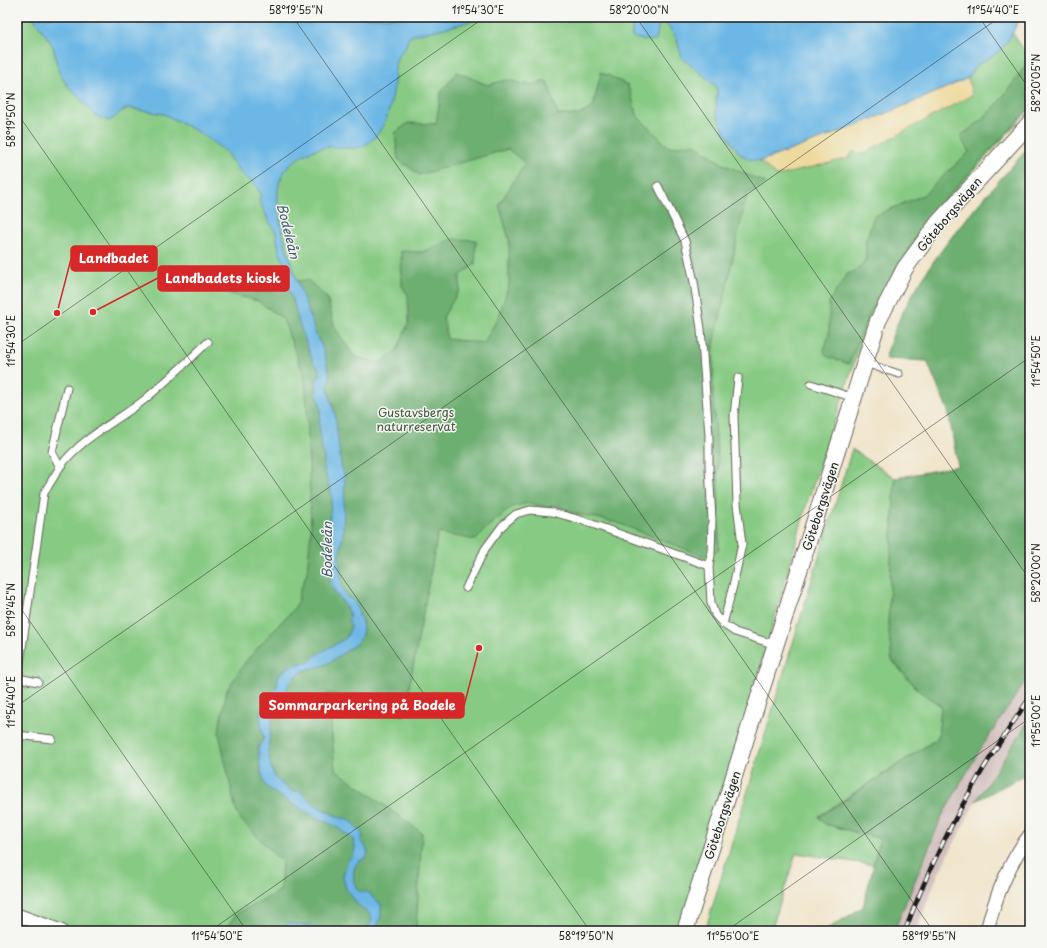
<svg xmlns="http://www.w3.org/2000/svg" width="1047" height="948" font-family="'Playpen Sans',sans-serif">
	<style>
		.industrial { fill: #d1bfbd }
		.green { fill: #87ca83; stroke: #527350 }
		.forest { fill: #6dae71; stroke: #446546 }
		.sand { fill: #eeda9e; stroke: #857b5d }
		.water { fill: #6cb7e5; stroke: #446a80 }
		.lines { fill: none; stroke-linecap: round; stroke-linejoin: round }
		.service-casing { stroke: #67625a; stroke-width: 9 }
		.minor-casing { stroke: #67625a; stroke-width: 15 }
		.tertiary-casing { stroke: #67625a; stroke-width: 18 }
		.service { stroke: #fff; stroke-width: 7 }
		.minor { stroke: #fff; stroke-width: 13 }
		.tertiary { stroke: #fff; stroke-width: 16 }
		.rail-casing { stroke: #1c1c1c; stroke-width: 4.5 }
		.rail { stroke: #f6f6f2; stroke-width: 3; stroke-dasharray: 9; stroke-linecap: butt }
		.ticks { fill: none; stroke: #1c1c1c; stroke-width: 1; stroke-opacity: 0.45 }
		.labels { text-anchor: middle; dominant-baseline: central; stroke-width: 3; stroke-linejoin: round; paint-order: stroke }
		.street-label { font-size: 12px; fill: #1c1c1c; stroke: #f6f6f2 }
		.park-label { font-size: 12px; fill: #415940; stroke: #f6f6f2 }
		.water-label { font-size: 13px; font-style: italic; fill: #3c5a6c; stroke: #f6f6f2 }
		.leader { fill: none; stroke: #d62828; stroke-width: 1.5 }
		.callout-dot { fill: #d62828; stroke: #f6f6f2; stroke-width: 1.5 }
		.callout { fill: #d62828; stroke: #d62828; stroke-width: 1.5 }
		.callout-label { font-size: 13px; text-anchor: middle; font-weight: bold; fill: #fff }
		.neatline { fill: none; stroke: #1c1c1c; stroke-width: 1.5 }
		.ticks-label { font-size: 10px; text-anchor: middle; fill: #1c1c1c }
	</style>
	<rect width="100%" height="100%" fill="#f6f6f2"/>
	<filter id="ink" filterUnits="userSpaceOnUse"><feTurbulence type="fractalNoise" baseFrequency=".025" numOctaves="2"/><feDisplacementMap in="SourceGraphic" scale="8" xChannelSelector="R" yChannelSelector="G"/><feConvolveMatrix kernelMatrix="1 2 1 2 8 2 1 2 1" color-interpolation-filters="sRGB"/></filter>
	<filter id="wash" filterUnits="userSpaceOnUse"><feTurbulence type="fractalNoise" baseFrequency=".012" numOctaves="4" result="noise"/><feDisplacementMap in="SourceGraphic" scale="16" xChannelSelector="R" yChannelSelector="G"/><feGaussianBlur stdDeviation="0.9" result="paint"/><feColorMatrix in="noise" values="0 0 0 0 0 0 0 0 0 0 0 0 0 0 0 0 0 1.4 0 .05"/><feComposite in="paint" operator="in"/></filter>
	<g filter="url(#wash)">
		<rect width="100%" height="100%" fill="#f1e5cc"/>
		<!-- industrial -->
		<path class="industrial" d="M1030,674v45l-54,82 -38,73 -22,57h-22l48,-115 36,-63z"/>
		<!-- green -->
		<g class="green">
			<path d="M17,17h985l28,42v50l-100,110 -63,106 -59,175 -39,138 -85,293h-667z"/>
			<path d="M852,449l43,29 -7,146 4,36 27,31 23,15 -4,32 -119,78 6,8 55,14 -7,27 -77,-12 -25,78h-66z"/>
		</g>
		<!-- forest -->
		<g class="forest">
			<path d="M1030,59v48l-102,111 -44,69 -16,30 -19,47 -21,-7 -3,-3 -1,-4 5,-15v-33l18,-28 9,-3 10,-12v-19l8,-24 49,-21 46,-43 -9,-16c31,-19 50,-48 70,-77z"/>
			<path d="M457,72l30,13 19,-5 25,5 16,-4 11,34h21l14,-8 8,-35 27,13 10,32 31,30 26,-3 28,20 43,19 -19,11 -33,151 -1,51 5,68 1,86 -16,6 -88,-34 -87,-19 -16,4 -25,20 -11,13 -38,-7 -34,183 -76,-23 7,76 87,64 -6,98h-192l13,-18 43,-22 2,-29 -40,-41 -6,-10 -17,-78 2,-15 6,-28 19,-29 36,-40 11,-11 5,-8 1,-8 8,-22 4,-42 -4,-120 -2,-32 -22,-59 -25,-18 -28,-7 -22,-15 3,-8 26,8 26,4 45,-3 19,18 8,30 20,29 25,6 17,-13 12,-28 -1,-27 -6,-9 -1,-35 21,1 31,-13 23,1 -1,24 -15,12v13l-17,28 4,22 37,4 15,-27 10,-32v-45l-10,-34 26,-42 -17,-14 -89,26 -21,-16 -3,-26 13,-10 28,1 5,-32z"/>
			<path d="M1030,146v528l-52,79 -36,63 -48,115h-70l39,-24 17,-68 -55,-15 -6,-7 119,-79 3,-32 -22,-15 -27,-31 -4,-36 7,-146 63,-12 -10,-55 -21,-50 -42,-2c4,-12 7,-24 12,-35 31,-67 84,-123 133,-178z"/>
			<path d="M1030,719v53l-54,29z"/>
		</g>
		<!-- sand -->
		<path class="sand" d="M968,78l4,17 -108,58 -12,-1 -3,6 -72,18 -17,-15c70,-25 140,-52 208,-83z"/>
		<!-- water -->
		<g class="water">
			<path d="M33,17h451c-17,6 -35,10 -52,14 -11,3 -14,1 -24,7 -1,13 -10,13 -12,23 -2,8 -1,17 -2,24 -3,22 -8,46 -27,59 -11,8 -26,2 -39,3 -23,2 -49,20 -50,44 -1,10 1,19 2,28 7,40 24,77 36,116l5,9 4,11 5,22 -2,12 7,25 6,50 4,14 -2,56 -4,23 3,30 5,10 6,3 5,7 1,8 3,6 1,10 -2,6 -4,6 -22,16 -10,6 -20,5 -9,6 -7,7 -4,11 -6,7 -6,12 -5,38 3,16 4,11 10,8 7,5h8c14,15 32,25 52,30l5,8 6,6 -2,6 5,6 2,6 -2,5c-2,1 -6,2 -8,4 -6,5 -6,21 -1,27 3,4 8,3 12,3l4,6 8,6v13l-6,14h-11l8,-10 -2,-7 -12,-9 -12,-16 -3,-13 4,-14 7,-8 1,-7 -2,-8 -18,-13 -29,-14 -33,-20 -9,-8 -4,-18 -2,-18 6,-10c-4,-11 -5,-26 0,-37 3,-6 10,-9 13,-15 1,-2 0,-6 1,-9 6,-10 20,-15 30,-14l8,-8 30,-17 5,-11 -3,-7 2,-5 -5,-10 -10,-12 -5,-12 4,-14 -2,-10 -5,-8 -2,-9 4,-14 3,-31 -8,-26v-11l-3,-16 -2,-19 2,-13 -4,-18 -1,-12 5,-5 -2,-7 -6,-6 -14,-39 -6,-23 -10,-25 3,-3 -2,-10 -5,-10 -3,-20 -7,-10 -10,-22 2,-6 -8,-12 -11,-7 -17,-24 -25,-18 -36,-19 -36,-6 -8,4 -5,5 -6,4 -13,-5 -29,-31 -8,-12 -6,-27z"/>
			<path d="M631,17h29l-4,24 -14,-1 -10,-3v-18z"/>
			<path d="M666,17h352c0,9 -12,29 -20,35 -13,10 -22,9 -30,26 -68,31 -138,59 -208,83l-12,-2 -8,-5 -16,-23 -8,-19 1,-21 -2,-6 -33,-27 -6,-21 -10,-13z"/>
			<path d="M289,923c15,6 20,-3 32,8l-22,-1 -6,-2 -5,3h-11z"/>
		</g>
	</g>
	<g filter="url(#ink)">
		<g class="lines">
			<!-- service casing -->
			<g class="service-casing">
				<g id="service">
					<path d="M658,186l27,55 9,41 7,47 8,106v32l3,53 -1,35 -2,11 2,37 4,12 8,9 12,8 41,13"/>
					<path d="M865,363l34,11"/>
					<path d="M811,384l43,14"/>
					<path d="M60,467c21,-29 56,-45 84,-67 22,-18 43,-38 64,-58"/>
					<path d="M466,588l19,-39 17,-23 14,-12 14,-4 22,2 29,8 128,46"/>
					<path d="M723,624l10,-38 9,-42 -5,-40 -3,-88 4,-38"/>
					<path d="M18,678l20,4"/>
					<path d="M17,684l27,-191 16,-26 -8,-15 15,-64"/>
					<path d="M17,735l35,4"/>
				</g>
			</g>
			<!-- minor casing -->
			<g class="minor-casing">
				<g id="minor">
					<path d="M17,915l44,16"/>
					<path d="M987,931c7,-31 23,-71 43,-96"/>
				</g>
			</g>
			<!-- tertiary casing -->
			<g class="tertiary-casing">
				<path id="tertiary" d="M685,931l193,-610 27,-53 33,-45 92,-100"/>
			</g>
			<!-- service -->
			<use href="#service" class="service"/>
			<!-- minor -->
			<use href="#minor" class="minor"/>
			<!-- tertiary -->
			<use href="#tertiary" class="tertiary"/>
			<!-- rail casing -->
			<g class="rail-casing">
				<path id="rail" d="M905,931c21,-57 48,-112 80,-165 14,-23 30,-46 45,-69"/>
			</g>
			<!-- rail -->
			<use href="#rail" class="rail"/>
		</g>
	</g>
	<!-- ticks -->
	<path class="ticks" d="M293,17l640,914M636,17l394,563M979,17l51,73M17,113l573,818M17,345l468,-328M17,603l230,328M17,706l983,-689M210,931l820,-574M726,931l304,-213"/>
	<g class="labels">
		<!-- street labels -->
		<g class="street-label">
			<text transform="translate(949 214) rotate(-50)">Göteborgsvägen</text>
			<text transform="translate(820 506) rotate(-72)">Göteborgsvägen</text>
			<text transform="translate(722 815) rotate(-72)">Göteborgsvägen</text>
		</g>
		<!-- park labels -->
		<g class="park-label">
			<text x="416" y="412">Gustavsbergs<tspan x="416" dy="14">naturreservat</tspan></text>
		</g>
		<!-- water labels -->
		<g class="water-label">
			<text transform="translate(289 231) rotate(76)">Bodeleån</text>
			<text transform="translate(326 550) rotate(-90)">Bodeleån</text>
		</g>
	</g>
	<!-- callouts -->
	<path class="leader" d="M57 313L71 259M93 312L158 278M479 648L464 706"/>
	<g class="callout-dot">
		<circle cx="57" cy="313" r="4"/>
		<circle cx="93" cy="312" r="4"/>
		<circle cx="479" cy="648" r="4"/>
	</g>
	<g class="callout">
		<rect x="71" y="246" width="86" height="25" rx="4"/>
		<rect x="158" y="266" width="131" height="25" rx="4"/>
		<rect x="260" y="693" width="204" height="25" rx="4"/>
	</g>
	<g class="callout-label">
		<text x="114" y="263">Landbadet</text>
		<text x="223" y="283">Landbadets kiosk</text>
		<text x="362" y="710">Sommarparkering på Bodele</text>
	</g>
	<!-- margin -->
	<rect width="1047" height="948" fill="none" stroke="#f6f6f2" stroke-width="44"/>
	<rect x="22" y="22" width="1003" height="904" class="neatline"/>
	<g class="ticks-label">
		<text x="296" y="14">58°19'55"N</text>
		<text x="478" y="14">11°54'30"E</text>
		<text x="639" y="14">58°20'00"N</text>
		<text x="993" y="14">11°54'40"E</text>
		<text transform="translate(1036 83) rotate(-90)" y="4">58°20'05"N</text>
		<text transform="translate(11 120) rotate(-90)" y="4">58°19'50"N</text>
		<text transform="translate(11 341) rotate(-90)" y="4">11°54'30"E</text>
		<text transform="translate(1036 361) rotate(-90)" y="4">11°54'50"E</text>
		<text transform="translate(1036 573) rotate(-90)" y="4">58°20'00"N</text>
		<text transform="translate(11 610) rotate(-90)" y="4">58°19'45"N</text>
		<text transform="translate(11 702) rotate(-90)" y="4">11°54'40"E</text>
		<text transform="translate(1036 721) rotate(-90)" y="4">11°55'00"E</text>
		<text x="217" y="940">11°54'50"E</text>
		<text x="586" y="940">58°19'50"N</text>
		<text x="733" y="940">11°55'00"E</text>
		<text x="929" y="940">58°19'55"N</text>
	</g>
</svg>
